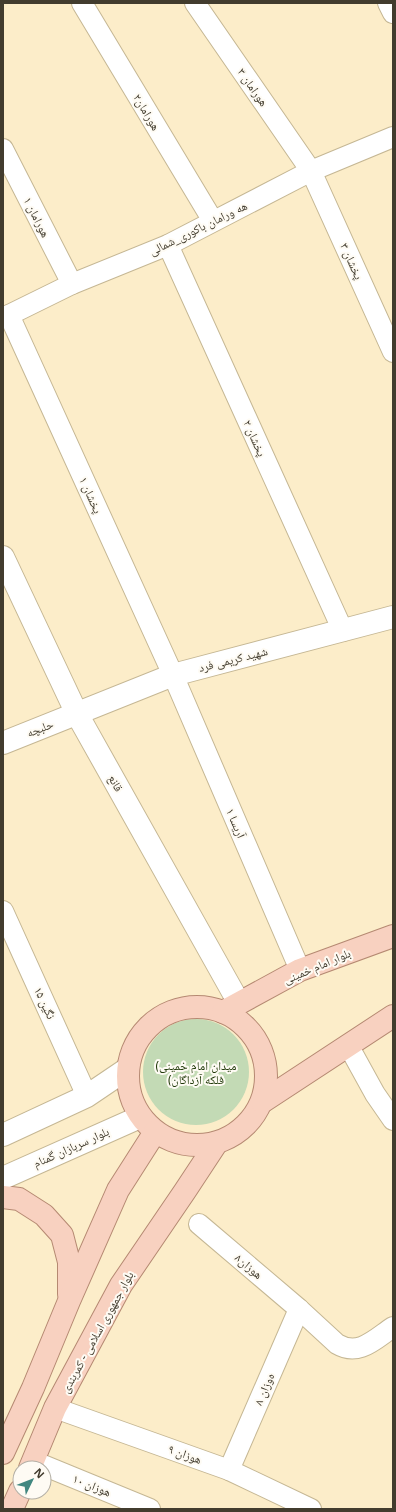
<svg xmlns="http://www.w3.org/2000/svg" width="396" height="1512" font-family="'Noto Sans','Noto Naskh Arabic',sans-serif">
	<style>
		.park { fill: #c3dab5 }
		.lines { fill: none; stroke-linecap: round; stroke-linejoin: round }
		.minor-casing { stroke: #c5b794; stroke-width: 22 }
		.tertiary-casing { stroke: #c5b794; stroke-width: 24 }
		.secondary-casing { stroke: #c5b794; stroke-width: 24 }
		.primary-casing { stroke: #b58972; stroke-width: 24 }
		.minor { stroke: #fff; stroke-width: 20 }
		.tertiary { stroke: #fff; stroke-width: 22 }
		.secondary { stroke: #fff; stroke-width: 22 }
		.primary { stroke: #f8d1c0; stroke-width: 22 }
		.labels { text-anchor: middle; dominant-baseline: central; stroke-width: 4; stroke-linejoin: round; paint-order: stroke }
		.street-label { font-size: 12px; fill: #423c2e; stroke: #fefbf4 }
		.park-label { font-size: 12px; fill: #1f3808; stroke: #fefbf4 }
	</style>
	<rect width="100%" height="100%" fill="#fcedc9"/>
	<!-- park -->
	<circle class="park" cx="196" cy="1072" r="53"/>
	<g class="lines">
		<!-- minor casing -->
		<g class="minor-casing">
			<g id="minor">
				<path d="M82,3l131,218"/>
				<path d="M195,3l116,168 82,181"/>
				<path d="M388,3l5,10"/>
				<path d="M3,149l69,135"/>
				<path d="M168,245l175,386"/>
				<path d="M9,315l164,360 127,295"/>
				<path d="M3,318l69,-34 96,-39 143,-74 82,-34"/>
				<path d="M3,911l84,185"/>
				<path d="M348,1045l27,49 18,26"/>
				<path d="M199,1224l100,85 38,35c22,13 38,-5 56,-17"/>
				<path d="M55,1408l174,62 82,39"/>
				<path d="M33,1461l117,48"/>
				<path d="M229,1470l70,-161"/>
			</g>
		</g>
		<!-- tertiary casing -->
		<g class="tertiary-casing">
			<path id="tertiary" d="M3,743l170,-68 220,-58"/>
		</g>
		<!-- secondary casing -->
		<g class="secondary-casing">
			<g id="secondary">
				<path d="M3,557l74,157 162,289"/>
				<path d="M3,1135l84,-39 40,-27"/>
				<path d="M3,1178l137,-61"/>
			</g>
		</g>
		<!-- primary casing -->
		<g class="primary-casing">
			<g id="primary">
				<circle cx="197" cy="1076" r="69"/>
				<path d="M223,1012l77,-42 93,-34"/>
				<path d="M262,1102l131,-86"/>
				<path d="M3,1197l16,2 25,16 18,20 7,27v32"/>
				<path d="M3,1453l30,-65 36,-87 49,-111 37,-58"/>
				<path d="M30,1468l25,-60 66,-123 64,-94 31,-47"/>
				<path d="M12,1509l8,-18"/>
			</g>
		</g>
		<!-- minor -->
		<use href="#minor" class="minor"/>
		<!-- tertiary -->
		<use href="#tertiary" class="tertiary"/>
		<!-- secondary -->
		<use href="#secondary" class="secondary"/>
		<!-- primary -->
		<use href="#primary" class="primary"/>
	</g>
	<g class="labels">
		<!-- street labels -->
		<g class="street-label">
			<text transform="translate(253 87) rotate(55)">هورامان ۳</text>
			<text transform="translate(147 112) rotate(59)">هورامان۲</text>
			<text transform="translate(37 217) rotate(63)">هورامان ۱</text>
			<text transform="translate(198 228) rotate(-26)">هه ورامان باکوری_شمالی</text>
			<text transform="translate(352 261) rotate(66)">پخشان ۳</text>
			<text transform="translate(255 438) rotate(66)">پخشان ۲</text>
			<text transform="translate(91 495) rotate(66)">پخشان ۱</text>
			<text transform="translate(233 659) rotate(-14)">شهید کریمی فرد</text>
			<text transform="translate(40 728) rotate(-21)">حلبچه</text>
			<text transform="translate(116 783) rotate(61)">قانع</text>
			<text transform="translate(236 823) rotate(67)">آریسا ۱</text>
			<text transform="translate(317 966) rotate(-23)">بلوار امام خمینی</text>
			<text transform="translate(45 1003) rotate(65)">نگین ۱۵</text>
			<text transform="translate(71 1147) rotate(-24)">بلوار سربازان گمنام</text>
			<text transform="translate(249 1266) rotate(40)">هوزان۸</text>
			<text transform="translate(97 1332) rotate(-61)">بلوار جمهوری اسلامی - کمربندی</text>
			<text transform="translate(264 1389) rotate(-67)">ەوزان ۸</text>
			<text transform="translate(185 1454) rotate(20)">هوزان ۹</text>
			<text transform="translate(92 1485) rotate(22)">هوزان ۱۰</text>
		</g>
		<!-- park labels -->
		<g class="park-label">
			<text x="196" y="1065">(میدان امام خمینی<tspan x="196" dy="14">(فلکه آزداگان</tspan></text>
		</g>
	</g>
	<!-- border -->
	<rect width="396" height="1512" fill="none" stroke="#423c2e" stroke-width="8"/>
	<!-- north arrow -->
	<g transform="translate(32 1480) rotate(47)"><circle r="19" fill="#fefbf4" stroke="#b3afa5"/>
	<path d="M0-3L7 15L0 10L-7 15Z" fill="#418780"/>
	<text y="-6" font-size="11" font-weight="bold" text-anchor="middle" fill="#423c2e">N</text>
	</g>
</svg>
